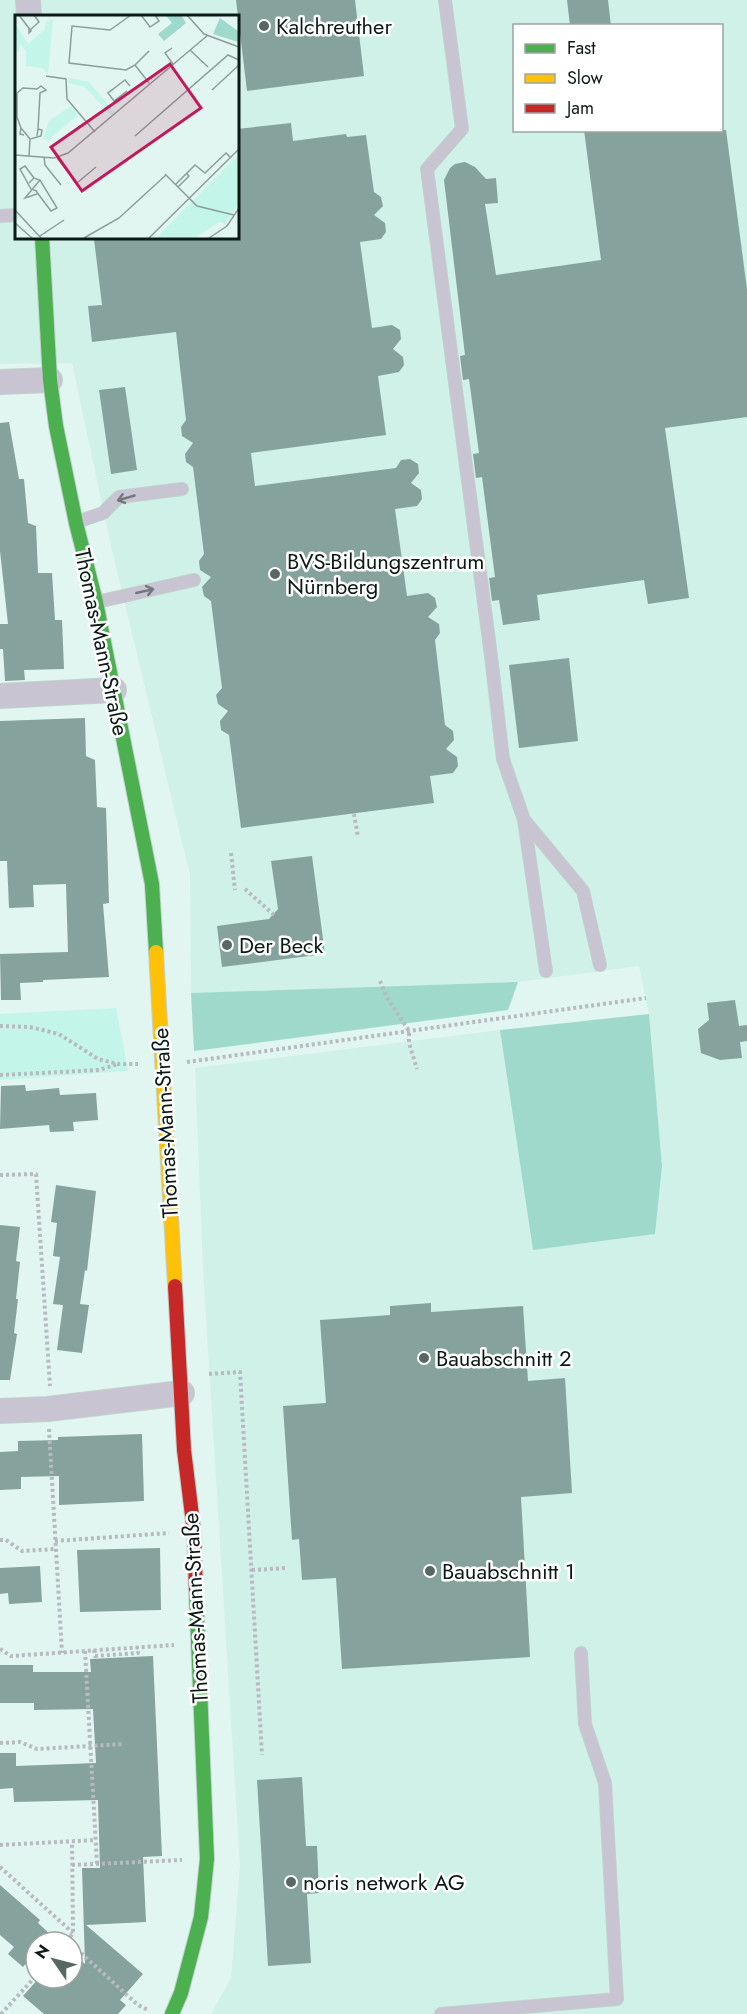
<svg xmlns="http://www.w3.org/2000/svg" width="747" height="2014" font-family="Jost,sans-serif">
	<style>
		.built { fill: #cff1e8; fill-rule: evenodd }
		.green { fill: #c4f5e9 }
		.forest { fill: #9ed9cc }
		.building { fill: #86a29c }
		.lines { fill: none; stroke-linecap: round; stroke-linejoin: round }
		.lane-casing { stroke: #c1d1cc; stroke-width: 14 }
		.street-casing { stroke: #c1d1cc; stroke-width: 26 }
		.fast-casing { stroke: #c1d1cc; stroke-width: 16 }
		.slow-casing { stroke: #c1d1cc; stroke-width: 16 }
		.jam-casing { stroke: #c1d1cc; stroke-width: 16 }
		.path { stroke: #b7bac0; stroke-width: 4; stroke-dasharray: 3 3; stroke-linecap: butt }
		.lane { stroke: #c8c4d1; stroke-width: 12 }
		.street { stroke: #c8c4d1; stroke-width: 24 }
		.fast { stroke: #4caf50; stroke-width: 14 }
		.slow { stroke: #ffc107; stroke-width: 14 }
		.jam { stroke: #c62828; stroke-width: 14 }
		.oneway { stroke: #73787d }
		.poi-dot { fill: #576762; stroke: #fff; stroke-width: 2 }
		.labels { text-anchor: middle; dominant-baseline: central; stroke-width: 5; stroke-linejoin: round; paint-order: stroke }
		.poi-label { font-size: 22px; fill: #0c1a16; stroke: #fff; text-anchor: start }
		.street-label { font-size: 22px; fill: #0c1a16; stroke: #fff }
		.inset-river { fill: none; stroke: #98ddcd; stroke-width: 3 }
		.inset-road { fill: none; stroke: #8c9e99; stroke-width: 1.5 }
		.view { fill: #c2185b; fill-opacity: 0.15; stroke: #c2185b; stroke-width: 3 }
		.inset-edge { fill: none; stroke: #0c1a16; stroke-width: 3 }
	</style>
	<rect width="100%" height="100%" fill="#e1f6f0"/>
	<!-- built -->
	<path class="built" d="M0,0h747v2014h-536l20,-36 9,-113 -37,-595 -8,-202 305,-38 33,220 122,-16 7,-68 -13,-152 -10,-48 -121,16 -327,11 -1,-118 -79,-329 -39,-183 -72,1zM16,16h221v221h-221zM514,26h208v104h-208z"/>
	<!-- green -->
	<path class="green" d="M116,1008l12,63 -128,9v-66z"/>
	<!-- forest -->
	<g class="forest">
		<path d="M518,982l-10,28 -314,41 -3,-58z"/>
		<path d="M649,1014l13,152 -7,68 -122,16 -33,-220z"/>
	</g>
	<!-- building -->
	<g class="building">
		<path d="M236,0h119l9,76 -117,15z"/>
		<path d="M567,0h41l3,26h-41z"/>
		<path d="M291,123l2,18 53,-7 1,3 19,-2 8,57 7,5 2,9 -9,9 11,8 1,9 -5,7 -21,3 12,86 20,-3 8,5 1,9 -8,10 10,8 1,8 -5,7 -21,4 8,59 -135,18 4,33 141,-18 5,-8 9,-1 8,5 1,9 -8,10 10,7 1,9 -5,7 -22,3 12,87 21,-3 7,5 2,9 -9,10 11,7 1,9 -5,7 10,85 8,6 1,9 -8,9 11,8 1,9 -5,7 -23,3 4,27 -193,25 -12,-93 -8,-5 -1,-9 8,-10 -10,-7 -2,-9 6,-7 -11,-87 -7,-5 -2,-9 9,-10 -11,-7 -1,-9 5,-7 -11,-87 -7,-5 -1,-8 8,-11 -11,-7 -1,-9 5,-7 -10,-88 -84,10 -4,-36 14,-1 -8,-66 19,-2h124v-108z"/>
		<path d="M584,130h142l21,159v128l-82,11 24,170 -41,6 -4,-24 -107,15 3,25 -37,5 -4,-25 -7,1 -3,-23 6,-1 -13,-100 -6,1 -3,-24 6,-1 -10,-74 -6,1 -3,-24 5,-1 -21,-175 6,-12 5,-4 10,-2 10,5 11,12 10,-1 2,25 -13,1 11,71 105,-15z"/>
		<path d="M125,387l12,83 -26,4 -12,-84z"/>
		<path d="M9,422l10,57h5l4,44 8,3 2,47h14l3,47h7l2,49 -40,1 1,10 -20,1 -2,-32h-3v-25h8l-8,-73v-128z"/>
		<path d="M569,658l9,83 -59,7 -10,-83z"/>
		<path d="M85,718l1,38 9,4 2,47 9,1 3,95 -6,1 6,73 -66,3v2l-23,1 1,17h-20l-1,-46 68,-2 -2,-68 -33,1 1,22 -25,1 -2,-47h-7v-140z"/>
		<path d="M312,856l13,98 -103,13 -5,-41 52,-7 9,-10 -7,-48z"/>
		<path d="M735,1000l4,26 8,-1v16l-7,1 2,16 -22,2 -19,-7 -3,-24 11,-9 -2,-17z"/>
		<path d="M25,1085l1,6 33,-3 1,7 36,-2 2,27 -25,2 1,9 -24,1 -1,-7 -49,4 1,-43z"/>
		<path d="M56,1185l40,6 -9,80 -2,-1 -5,34 9,1 -7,48 -25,-3 6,-45 -10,-1 7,-47 -7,-1 4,-33 -6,-1z"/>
		<path d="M0,1225l20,2 -4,34 4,1 -4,37h2l-4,34 3,1 -7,46h-10z"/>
		<path d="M431,1303v9l92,-6 5,75 37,-3 7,115 -51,4 9,160 -188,12 -6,-91 -34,2 -3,-41 -7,1 -9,-134 43,-3 -6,-83 70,-5v-9z"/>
		<path d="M142,1434l2,67 -85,4v-29l-38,1v12l-21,1v-38l18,-1v-10l40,-1v-3z"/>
		<path d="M160,1548l1,62 -81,2 -3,-62z"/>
		<path d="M40,1566l2,36 -33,2 -1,-11 -8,1v-26z"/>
		<path d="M153,1656l9,200 -19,1 3,65 -60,3 57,49 -23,26 6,5 -8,9h-74l-21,-18 16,-18h33v-25l13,11 -3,-96h18l-2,-68 -84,2 -1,-14 -13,1v-36h16v13l80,-3 -3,-54 -59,1v-7h-34v-38h33v7h58l-1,-13z"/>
		<path d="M302,1777l4,69h11l2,47 -12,1 4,69 -43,3 -11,-186z"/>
		<path d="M0,1885l40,35 -2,3 13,12 -6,7h-9v10l-13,15 -15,-13 6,-7 -14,-12z"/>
	</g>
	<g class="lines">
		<!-- lane casing -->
		<g class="lane-casing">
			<g id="lane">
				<path d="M445,0l17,129 -35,40 64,487 12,103 21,61 22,151"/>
				<path d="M0,216l16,-1"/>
				<path d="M77,522l26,-9 16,-16 63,-8"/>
				<path d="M97,602l97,-22"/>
				<path d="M525,821l58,70 17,74"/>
				<path d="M441,2014l176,-15 -12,-216 -20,-59 -4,-71"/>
			</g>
		</g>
		<!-- street casing -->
		<g class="street-casing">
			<g id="street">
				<path d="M28,0l1,16"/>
				<path d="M0,382l50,-2"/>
				<path d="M0,696l114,-6"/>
				<path d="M0,1411l48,-2 134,-16"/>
			</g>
		</g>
		<!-- fast casing -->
		<g class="fast-casing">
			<g id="fast">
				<path d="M42,237l8,143 6,46 20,97 20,79 56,282 4,68"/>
				<path d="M172,2014l9,-21 20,-76 6,-58 -11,-268"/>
			</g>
		</g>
		<!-- slow casing -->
		<g class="slow-casing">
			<path id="slow" d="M156,952l19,334"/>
		</g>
		<!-- jam casing -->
		<g class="jam-casing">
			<path id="jam" d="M175,1286l9,164 10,82 2,59"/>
		</g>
		<!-- path -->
		<g class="path">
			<path d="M354,814l4,23"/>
			<path d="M231,853l4,37"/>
			<path d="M245,889l29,26"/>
			<path d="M380,981l6,15 23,35v12l8,26"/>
			<path d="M0,1026l30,1 29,7 39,25 20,5h20"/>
			<path d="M187,1062l459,-64"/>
			<path d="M0,1075l99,-5 19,-6"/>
			<path d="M0,1175l36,-1 14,212"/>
			<path d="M209,1374l31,-2 22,383"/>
			<path d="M49,1429l13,224"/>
			<path d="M0,1540h6l16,11 33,-2"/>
			<path d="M55,1541l114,-8"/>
			<path d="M252,1570l35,-2"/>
			<path d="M0,1649l11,7 163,-11"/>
			<path d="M94,1650l1,6 43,-3 -1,-6"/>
			<path d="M85,1651l12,213"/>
			<path d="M0,1743l20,-1 17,7 87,-5"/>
			<path d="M0,1845l96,-5"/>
			<path d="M72,1865l110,-5"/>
			<path d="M0,1867l73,66"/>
			<path d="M67,1942l6,-9 -1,-91"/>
			<path d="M72,1945l66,60 10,5"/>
			<path d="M1,2014l35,-38"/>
		</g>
		<!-- lane -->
		<use href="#lane" class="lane"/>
		<!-- street -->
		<use href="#street" class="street"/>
		<!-- fast -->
		<use href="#fast" class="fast"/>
		<!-- slow -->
		<use href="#slow" class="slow"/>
		<!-- jam -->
		<use href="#jam" class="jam"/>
	</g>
	<!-- one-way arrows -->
	<defs><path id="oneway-shaft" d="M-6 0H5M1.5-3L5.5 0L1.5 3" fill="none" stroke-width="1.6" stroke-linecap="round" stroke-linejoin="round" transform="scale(1.5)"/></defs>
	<g class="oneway">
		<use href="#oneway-shaft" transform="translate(126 498) rotate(164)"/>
		<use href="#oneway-shaft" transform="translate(145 591) rotate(-13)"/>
	</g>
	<!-- markers -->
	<g class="poi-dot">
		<circle cx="264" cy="26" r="6"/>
		<circle cx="275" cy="574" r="6"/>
		<circle cx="227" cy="945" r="6"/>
		<circle cx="424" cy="1358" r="6"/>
		<circle cx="430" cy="1571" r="6"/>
		<circle cx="291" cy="1882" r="6"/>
	</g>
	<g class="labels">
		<!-- poi labels -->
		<g class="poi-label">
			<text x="276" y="26">Kalchreuther</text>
			<text x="287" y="561">BVS-Bildungszentrum<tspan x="287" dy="25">Nürnberg</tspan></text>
			<text x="239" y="945">Der Beck</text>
			<text x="436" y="1358">Bauabschnitt 2</text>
			<text x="442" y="1571">Bauabschnitt 1</text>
			<text x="303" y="1882">noris network AG</text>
		</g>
		<!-- street labels -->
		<g class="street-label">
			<text transform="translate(102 642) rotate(78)">Thomas-Mann-Straße</text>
			<text transform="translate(165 1123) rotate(-93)">Thomas-Mann-Straße</text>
			<text transform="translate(195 1608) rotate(-93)">Thomas-Mann-Straße</text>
		</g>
	</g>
	<!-- overview -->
	<g transform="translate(15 15)">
		<rect width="224" height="224" fill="#e1f6f0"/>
		<path d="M38,5l-5,54 -6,-6 -16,-2v-15l-6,-7 -1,8 -4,-1v-28l13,21 16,-14 2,-9zM54,63l20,4 26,31 -3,3 -27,-29 -17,-4zM56,91l7,9 -30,25 -5,-1 6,-18zM223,140v50l-13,19 -5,-2 -26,16h-38z" fill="#c4f5e9"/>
		<path d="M151,0h15l5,8 -22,18 -6,-7 14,-11zM205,3l18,13v11l-25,-8z" fill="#9ed9cc"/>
		<path class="inset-river" d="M152,0l13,13"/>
		<path class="inset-road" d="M4,0l12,16 -2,2v-4M116,0l-21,15 -38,-4 -3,37 57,7 9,-5 14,18M126,0l9,12 9,-6 -4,-6M172,0l17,19 35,13M15,15l9,-8 -5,-7M157,33l-7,5 8,11M175,35l18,17M120,50l14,-14M31,61l20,3 1,20 28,33M22,74l4,-3 5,4 -6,3 -2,36M197,75l27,-25M112,76l-13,10 -6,-8 17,-13 5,6M2,78v24l4,11M2,78l6,-5 14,1M9,120l-4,-1 1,-6 9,11M120,121l93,-81 11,5M0,140l39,3 14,-5 140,-118M14,141l1,-17 11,-3 1,-6 -4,-1 -1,7M29,142l1,8 16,20M42,143l20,25 19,-16M150,159l32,32 37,9M19,163l-9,-12 -5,3 11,20 6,2M14,168l5,-5 6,2 17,28 -6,3 -15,-20M161,169l19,-19 10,8 21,-20 4,4M163,172l11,-11 -3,-3M22,179l-12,4 15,-18M0,195l26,28M0,208l17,15M25,221l24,-16M69,223l35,-20 47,-43M134,223l90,-89M194,223l18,-12 12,-18"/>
		<path class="view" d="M155,49l31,44 -119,83 -31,-44z"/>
		<rect width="224" height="224" class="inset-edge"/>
	</g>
	<!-- legend -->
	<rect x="513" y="24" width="210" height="108" fill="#ffffff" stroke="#9ea3a2" stroke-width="1.5"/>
	<rect x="525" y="44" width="30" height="9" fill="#4caf50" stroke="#9ea3a2" stroke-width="1.5"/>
	<text x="567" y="54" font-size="18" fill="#0c1a16">Fast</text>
	<rect x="525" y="74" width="30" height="9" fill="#ffc107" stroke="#9ea3a2" stroke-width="1.5"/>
	<text x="567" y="84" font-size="18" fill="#0c1a16">Slow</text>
	<rect x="525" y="104" width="30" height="9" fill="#c62828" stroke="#9ea3a2" stroke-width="1.5"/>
	<text x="567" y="114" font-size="18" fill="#0c1a16">Jam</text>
	<!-- north arrow -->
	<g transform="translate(54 1960) rotate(305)"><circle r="28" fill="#ffffff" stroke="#9ea3a2" stroke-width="1.5"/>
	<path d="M0-4.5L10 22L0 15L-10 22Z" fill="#576762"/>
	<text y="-9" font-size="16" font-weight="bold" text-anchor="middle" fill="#0c1a16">N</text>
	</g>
</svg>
